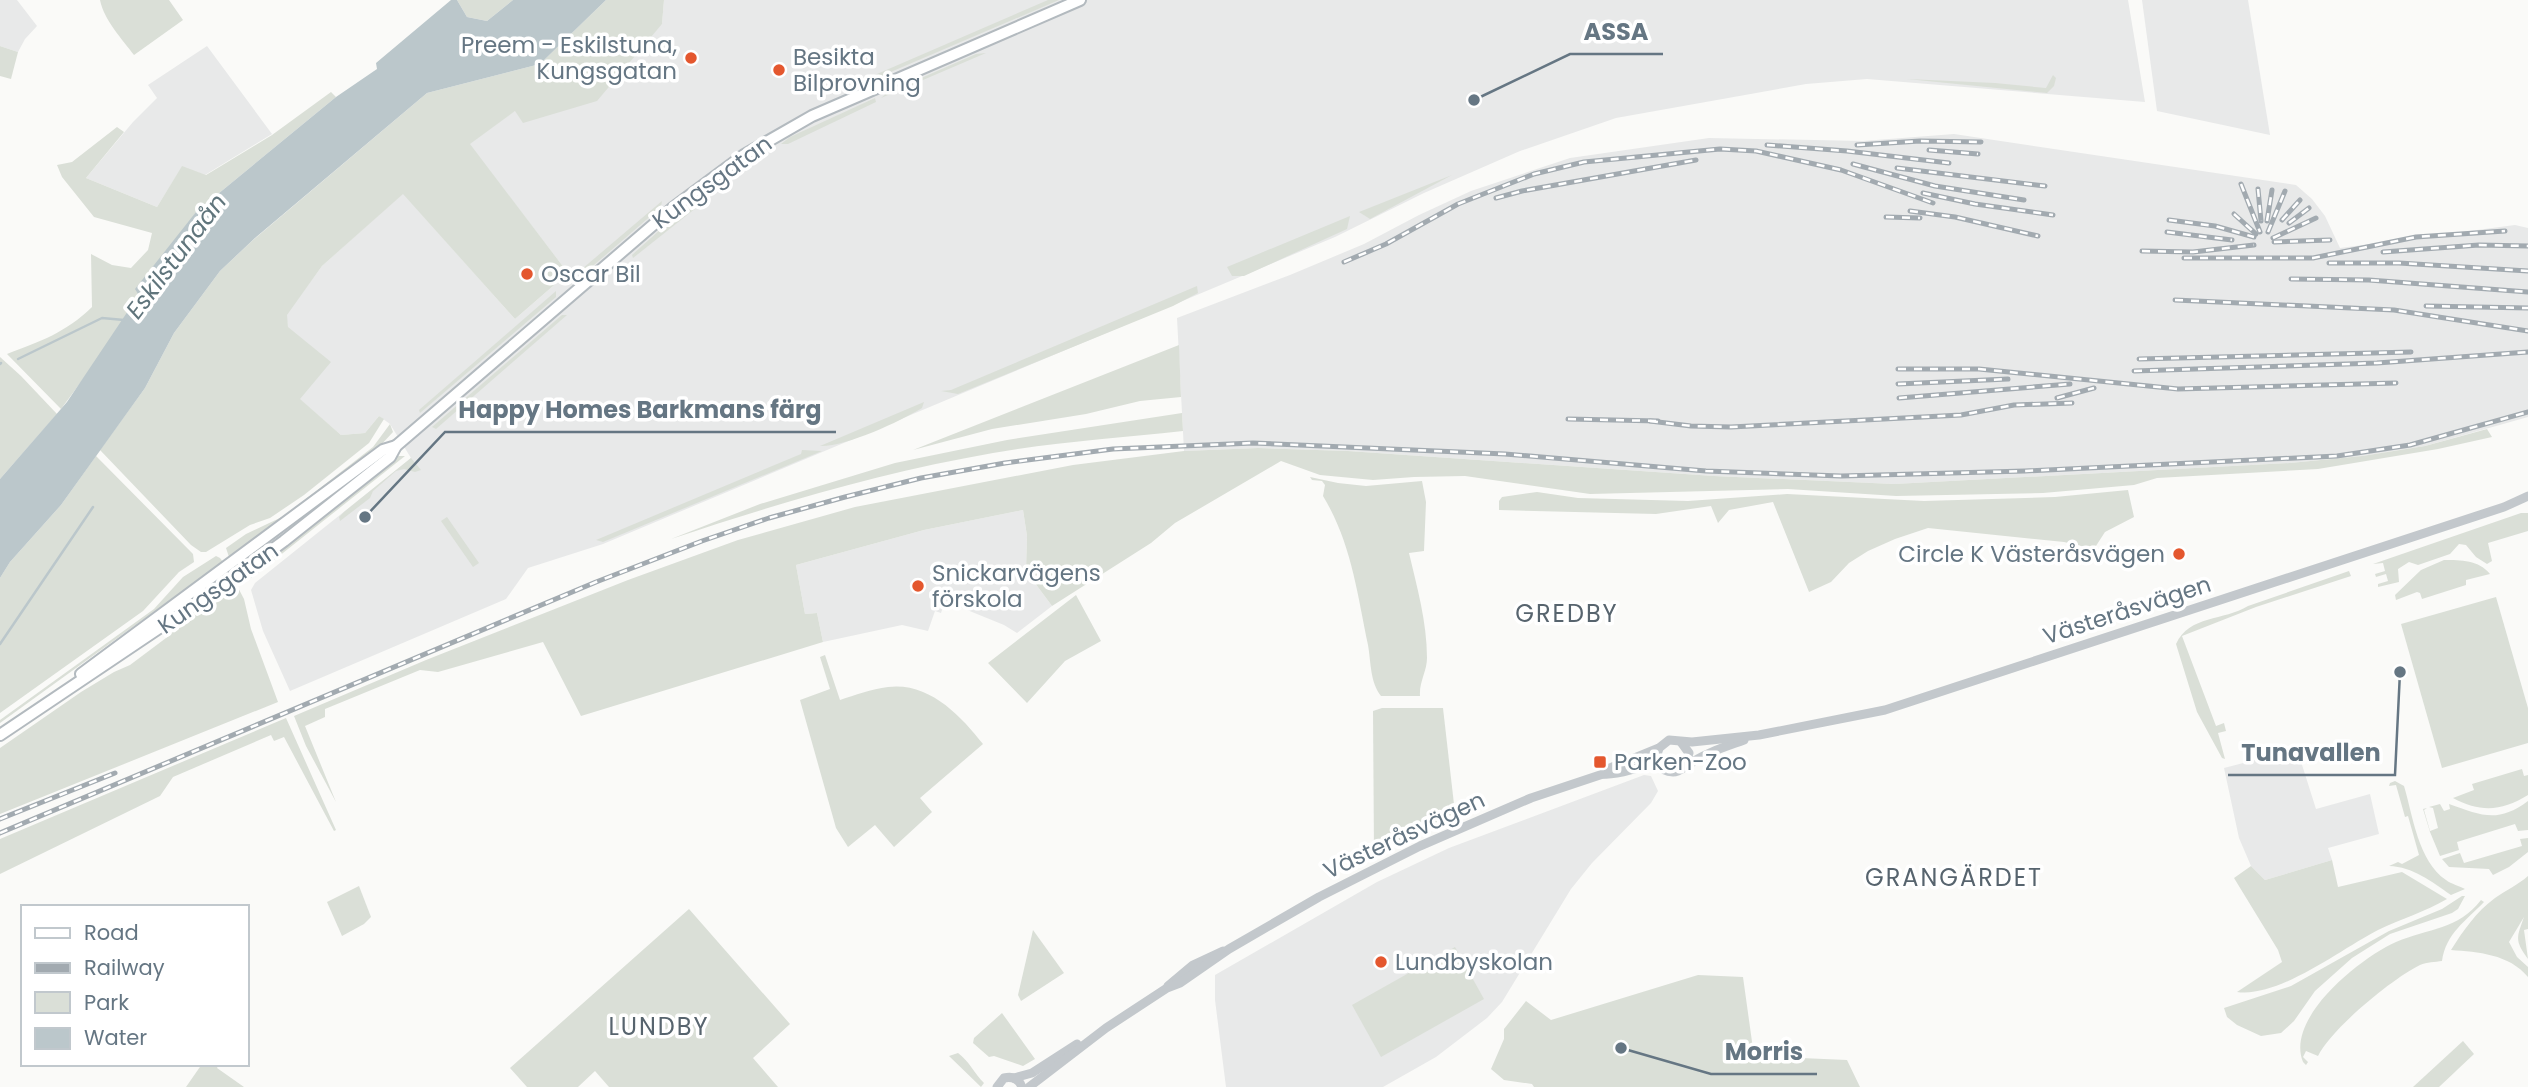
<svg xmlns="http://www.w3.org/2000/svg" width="2528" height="1087" font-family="Poppins,sans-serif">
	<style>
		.built { fill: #e8e9e9 }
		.green { fill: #dadfd7 }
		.water { fill: #bbc7cb }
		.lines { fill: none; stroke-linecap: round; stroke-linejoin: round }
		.stream { stroke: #bbc7cb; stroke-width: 2.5 }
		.secondary-casing { stroke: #b3babf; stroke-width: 14 }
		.tertiary { stroke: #c3c8cc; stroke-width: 9 }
		.secondary { stroke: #fff; stroke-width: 10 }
		.rail-casing { stroke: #a2aab0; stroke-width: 5 }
		.rail { stroke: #fff; stroke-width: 2.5; stroke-dasharray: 8; stroke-linecap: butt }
		.poi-dot { fill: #e4572e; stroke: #fff; stroke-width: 2.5 }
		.labels { text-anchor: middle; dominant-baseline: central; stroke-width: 7; stroke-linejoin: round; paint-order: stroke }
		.poi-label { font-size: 23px; fill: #657683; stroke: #fff; text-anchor: start }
		.street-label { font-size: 23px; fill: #657683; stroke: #fff }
		.water-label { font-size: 24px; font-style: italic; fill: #60757c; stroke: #fff }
		.neighbourhood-label { font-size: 24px; letter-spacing: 2px; fill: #57646e; stroke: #fff }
		.leader { fill: none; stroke: #657683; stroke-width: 2.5 }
		.callout-dot { fill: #657683; stroke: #fff; stroke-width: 2.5 }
		.callout-label { font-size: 24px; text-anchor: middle; font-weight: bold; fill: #657683; stroke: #fff; stroke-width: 7; stroke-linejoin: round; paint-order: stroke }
	</style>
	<rect width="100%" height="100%" fill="#fafaf8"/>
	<!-- built -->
	<g class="built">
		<path d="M0,0h17l20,26 -12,13 -7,13 -18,-6z"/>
		<path d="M664,0h1464l17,102 -278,-23 -61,5 -190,34 -96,33 -96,42 -89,44 -732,307 -75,24 -22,31 -216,92 -27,-60 -12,-41 4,-7 156,-125 -21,-34 -11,-8 -14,17 -24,2 -42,-36 -13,-84 36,-49 81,-73 112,126 53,-46 -99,-129 47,-34 146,-86z"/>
		<path d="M2142,0h106l22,135 -113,-24z"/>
		<path d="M207,46l65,88 -67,41 -23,-8 -25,40 -71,-29 47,-56 24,-24 -9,-13z"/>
		<path d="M1954,134l342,51 16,14 13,17 15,32 175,-23 13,3v189l-103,29 -63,10 -72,7 -396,21 -180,-8 -366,-25 -90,-3 -74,3 -7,-133 113,-43 74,-31 55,-29 52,-24 99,-33 139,-20 154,3z"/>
		<path d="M1023,510l4,26 -1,35 26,35 -35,27 -13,-8 -59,-24 -4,12 -6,-2 -7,20 -26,-6 -79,17 -6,-29 -12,1 -9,-49 128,-35z"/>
		<path d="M2297,749l19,60 54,-15 9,40 -51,14 4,12 -67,20 -14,-14 -12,-28 -15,-70z"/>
		<path d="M1644,775l7,1 7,15 -7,12 -59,60 -21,26 -69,113 -15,16 -51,39 -53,30h-157l-11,-87v-25l162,-93 72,-34z"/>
	</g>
	<!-- green -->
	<g class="green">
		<path d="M100,0h69l14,20 -49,35c-12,-16 -30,-35 -34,-55z"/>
		<path d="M457,0h56l-26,21 -20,-4z"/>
		<path d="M606,0h58l-2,24 -65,77 -74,22 -8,-12 -45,33 98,129 -53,46 -112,-125 -81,72 -35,49 1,12 43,35 -31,37 41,36 24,-2 14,-17 5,3 -15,24 -65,52 -34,23 -20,7 -44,27h-5l-10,-7 -91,-95 45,-62 29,-55 46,-62 32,-30 175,-148 113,-29z"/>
		<path d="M1048,0h11l-187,80 5,-6z"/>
		<path d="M0,46l18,6 -7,27 -11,-3z"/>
		<path d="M986,53l-105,45 6,-5 89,-39z"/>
		<path d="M2053,75l3,3 -2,8 -7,7 -140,-14 88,4 51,5z"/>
		<path d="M331,92l5,5 -140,115 -54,87 -81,110 -54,-55c34,-13 58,-21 85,-47l-1,-53 21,11 19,3 17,-18 4,-17 -58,-16 -32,-40 -5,-12 15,-3 45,-35 7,5 -38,46 71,29 25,-41 24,9 66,-40z"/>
		<path d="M875,98l1,4 -88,42h-7l9,-7z"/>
		<path d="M1452,175l-82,44 -11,-7z"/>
		<path d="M728,177l2,4 -97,77 -1,-3 39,-35z"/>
		<path d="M662,201l-1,6 -74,64 -5,-2z"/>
		<path d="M1350,216l-3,13 -103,47h-12l-5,-9z"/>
		<path d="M1197,286l1,7 -25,13 -215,88 -17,-3 10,-1z"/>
		<path d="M556,291v6l-136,116 -1,-3z"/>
		<path d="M562,315h5l-131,114 -4,-2z"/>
		<path d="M1179,345l2,52 -41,4 -54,13 -94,15 -79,21z"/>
		<path d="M0,357l21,19 36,38 -57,65z"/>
		<path d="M924,402l-2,6c-23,14 -77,39 -102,38z"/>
		<path d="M1182,413l1,18c-63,7 -127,11 -190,22 -110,19 -217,51 -322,86l89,-35 135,-41 112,-23z"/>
		<path d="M390,424l3,8 -13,14 -150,114 -4,-12 20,-14 38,-18 89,-69z"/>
		<path d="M2487,429l5,8 -54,12 -120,20 -161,9 -23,7 -91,8 -147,3 -108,-7 -198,5 -125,-18 -51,1 -41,3 -53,-5 -39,-14 -106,62 -24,20 -99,63 -26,-35 1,-35 -4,-26 -99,20 -128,35 9,49 12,-1 6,29 -242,74 -38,-74 -105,30 -18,-2 -95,39v8l-20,9 31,76 -30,-56 -12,-30 132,-56 202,-80 110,-40 117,-33 218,-42 111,-14 74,-3 90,3 366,25 180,8 396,-21 72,-7 63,-10z"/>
		<path d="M802,450l20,1 -219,91 -7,-2 205,-86z"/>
		<path d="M96,456l97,98 1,8 -15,10 -36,39 -143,102v-135l10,-16 51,-57z"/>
		<path d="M398,456h7l-151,120 -8,5 -2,-2 -1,-3z"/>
		<path d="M411,458l10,12 -6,2 -11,-3 -8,2 -23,20 -3,7 -30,23 -1,-4 5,-5z"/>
		<path d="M1310,477l28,6 28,3 56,-5 4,21 -2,49 -15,2c8,34 18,69 18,105 0,13 -8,24 -7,38h-39c-11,-14 -10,-34 -13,-51 -11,-53 -17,-103 -45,-149l2,-11 -3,-4 -10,-1z"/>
		<path d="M2128,490l6,27 -29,15 -11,17 -30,-7 -136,-14 -33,11 -27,12 -19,12 -18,19 -22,10 -36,-90 -44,8 -11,13 -7,-17 -55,8 -157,-4v-9l3,-4 35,-5 41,6 110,3 99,-7 137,7 131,-4z"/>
		<path d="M2521,513h7v18l-40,12 4,18 -5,3 -11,-7 -10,-12 -7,-1 -9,10 -32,11 -9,-3 -11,7 1,13 -21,5v-3l10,-3 -2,-7 -10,3 -1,-3 10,-3 -2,-8 -10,1z"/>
		<path d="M447,517l32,46 -6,4 -32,-46z"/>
		<path d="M216,556l4,2 3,4 -49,39 -8,2 -166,120v-3l154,-111 29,-32z"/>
		<path d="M2444,560c17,0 35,0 46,14l-24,6v5l-44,14 -2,-6 -3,-1 -21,8 -1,-5 26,-25z"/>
		<path d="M2349,571l2,5 -95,31 -74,29 34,90 8,-3 2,8 -8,2 7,26 -3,-1 -25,-46 -21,-68c13,-29 48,-23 72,-38z"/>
		<path d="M235,582l9,17 7,30 27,73 -278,112v-66l81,-56 33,-20 16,-7 40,-30 8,-14z"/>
		<path d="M1076,595l25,46 -36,20 -38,42 -39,-40z"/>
		<path d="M2496,597l32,111v35l-86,25 -41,-144z"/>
		<path d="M825,655l15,45c15,-5 31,-11 48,-13 41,-5 72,28 95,57l-63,54 12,14 -38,35 -19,-22 -27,22 -12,-19 -36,-128 30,-11 -10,-32z"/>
		<path d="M1382,708h61l12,105 -81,40 -1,-142z"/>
		<path d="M286,718l50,112 -2,1 -50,-94 -10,4 -3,-6 -98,42 -13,19 -160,78v-35z"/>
		<path d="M2522,769l2,7 4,-1v20c-26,16 -47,18 -75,3l21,-8 -2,-6z"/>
		<path d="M2395,781l9,5c9,30 14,75 42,94 5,4 14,6 19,9l-14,6c-20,-14 -38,-28 -62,-29l9,-4 4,2 17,-9 -11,-39 -3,1 -9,-32 -7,1 1,-3z"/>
		<path d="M2528,801v29l-10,1 -3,-7 -58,18 2,8 -19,6 -10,-24 -7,-23 4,-1 -3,2 6,21 8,-3 -5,-20 -4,-1 11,-3 4,7 6,-2 -1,-5c32,11 48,20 79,-3z"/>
		<path d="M2528,838v14l-19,15 -16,8 -4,-6 -40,-2 -7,-8 18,-6 4,10 58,-17 -2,-7z"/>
		<path d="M2332,860l6,27 64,-15 45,27c-22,13 -46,20 -69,31 -37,19 -99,68 -141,62l45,-30 -4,-12 -44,-72 17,-12 14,14z"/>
		<path d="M2528,876v53l-4,1 4,29c-14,-19 -11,-22 -4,-42l-15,25 8,15 11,10v10c-19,-23 -50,-25 -77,-27 12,-19 25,-38 44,-52 11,-8 23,-13 33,-22z"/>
		<path d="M359,886l12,31 -7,7 -22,12 -15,-34z"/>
		<path d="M2462,896h3l-7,13 -6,4 -62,21 -38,24 -37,33 -21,30 -13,12 -20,3 -24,-11 -10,-8 -3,-9 67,-22 98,-55 53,-22z"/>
		<path d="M2481,900l3,2c-18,19 -38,31 -42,59 -7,1 -15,1 -22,4 -27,13 -89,64 -102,91l-12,-5 -3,6 5,5 -2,3 -3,-3c-18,-44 57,-104 93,-120 33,-14 62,-12 85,-42z"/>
		<path d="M689,909l101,115 -37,34 25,29h-169l-14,-16 -17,16h-51l-17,-19z"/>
		<path d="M1033,930l31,43 -43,28 -3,-6z"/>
		<path d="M1455,947l29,52 -103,58 -29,-52z"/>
		<path d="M1698,975l45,2 11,79 93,4 13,27h-326l-2,-3 -28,-4 -13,-11 13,-30v-10l22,-28 25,19z"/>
		<path d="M1002,1013l33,46 -12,7 -29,-10 -5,1 -16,-14 1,-5z"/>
		<path d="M2463,1041l11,13 -35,33h-26z"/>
		<path d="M958,1053c11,8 16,20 26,30l-3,4 -32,-31z"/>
		<path d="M202,1064h17l-2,4 27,19h-58z"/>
	</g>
	<!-- water -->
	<path class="water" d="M451,0h6l10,17 20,4 26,-21h93l-66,64 -113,29 -172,145 -35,33 -46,62 -29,55 -84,117 -51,57 -10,16v-99l67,-77 63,-94 11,-9 -6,-10 61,-77 140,-115 41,-28 -1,-6z"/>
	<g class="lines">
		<!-- stream -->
		<g class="stream">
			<path d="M18,359l84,-41 22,2"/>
			<path d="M0,364l1,-1"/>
			<path d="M0,644l93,-137"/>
		</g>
		<!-- secondary casing -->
		<g class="secondary-casing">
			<g id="secondary">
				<path d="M81,674l302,-224 13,-4"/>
				<path d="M0,735l235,-158 49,-36 106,-84 6,-11 278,-239 70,-52 68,-39 268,-116"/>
			</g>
		</g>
		<!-- tertiary -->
		<g class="tertiary">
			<path d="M1681,742l8,11 -4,13"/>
			<path d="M1659,748c-4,11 0,24 14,24 6,0 10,-4 15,-7 17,-12 37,-18 56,-25"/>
			<path d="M1603,774c20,2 37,-11 58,-8"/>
			<path d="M1168,986l25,-21 30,-14"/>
			<path d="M1014,1078l18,-5 45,-29"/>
			<path d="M997,1087l7,-9c9,-2 15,1 18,9"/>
			<path d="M1029,1087l77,-59 61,-40 13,-5 49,-34 90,-52 101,-51 111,-48 72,-24 7,-6 49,-20 10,-8 23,2 67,-7 126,-25 619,-203 24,-11"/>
		</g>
		<!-- secondary -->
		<use href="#secondary" class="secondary"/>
		<!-- rail casing -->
		<g class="rail-casing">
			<g id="rail">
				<path d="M1767,145l80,6 102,12"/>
				<path d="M1857,145l63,-4 61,1"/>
				<path d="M1929,150l49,4"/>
				<path d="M1853,164l82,22 89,14"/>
				<path d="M1897,168l148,18"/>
				<path d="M2241,184l19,48"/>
				<path d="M2258,189l3,32"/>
				<path d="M1923,193l52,11 78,11"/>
				<path d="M1496,198l26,-7 174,-31"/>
				<path d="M1910,211l45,6 83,19"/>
				<path d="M2234,214l22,20"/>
				<path d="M1886,217l34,1"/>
				<path d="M2169,220l46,6 39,11"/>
				<path d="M2282,220l18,-20"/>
				<path d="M2267,221l5,-31"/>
				<path d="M2289,223l20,-15"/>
				<path d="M2167,232l65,8"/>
				<path d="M2268,232l17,-41"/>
				<path d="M2273,238l43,-20"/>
				<path d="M2274,242l56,-2"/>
				<path d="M2142,251l51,1 61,-7"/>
				<path d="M2383,252l96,-7 49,1"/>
				<path d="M2184,258h129l103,-21 89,-6"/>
				<path d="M1344,262l42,-18 72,-40 76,-30 50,-12 136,-13 36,2 85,19 92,33"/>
				<path d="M2329,263h70l129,8"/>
				<path d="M2291,279l78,1 159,12"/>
				<path d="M2175,300l219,10 134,21"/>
				<path d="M2426,306l102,2"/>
				<path d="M2139,359l272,-7"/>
				<path d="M1898,369h81l199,20 218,-6"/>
				<path d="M2134,371l243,-8 151,-11"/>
				<path d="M1898,384l110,-5"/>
				<path d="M1899,398l171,-14"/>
				<path d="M2057,398l37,-10"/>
				<path d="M1568,419l90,2"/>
				<path d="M1650,421l41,5 40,1 230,-12 53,-10 58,-2"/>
				<path d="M0,819l115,-46"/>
				<path d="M0,833l596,-251 106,-41 67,-23 76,-21 76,-19 84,-15 108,-14 140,-6 252,11 201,17 135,5 184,-5 312,-15 73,-11 118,-33"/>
			</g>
		</g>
		<!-- rail -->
		<use href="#rail" class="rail"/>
	</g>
	<!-- markers -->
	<g class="poi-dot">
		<circle cx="691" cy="58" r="7"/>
		<circle cx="779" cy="70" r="7"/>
		<circle cx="527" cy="274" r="7"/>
		<circle cx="2179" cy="554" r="7"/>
		<circle cx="918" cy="586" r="7"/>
		<rect x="1593" y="755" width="14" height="14" rx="3.5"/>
		<circle cx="1381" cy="962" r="7"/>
	</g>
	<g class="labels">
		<!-- poi labels -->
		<g class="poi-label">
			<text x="677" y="45" text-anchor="end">Preem - Eskilstuna,<tspan x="677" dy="26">Kungsgatan</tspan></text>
			<text x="793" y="57">Besikta<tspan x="793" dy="26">Bilprovning</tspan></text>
			<text x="541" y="274">Oscar Bil</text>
			<text x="2165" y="554" text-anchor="end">Circle K Västeråsvägen</text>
			<text x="932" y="573">Snickarvägens<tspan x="932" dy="26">förskola</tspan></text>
			<text x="1614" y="762">Parken-Zoo</text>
			<text x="1395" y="962">Lundbyskolan</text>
		</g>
		<!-- street labels -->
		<g class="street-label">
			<text transform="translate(712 182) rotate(-36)">Kungsgatan</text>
			<text transform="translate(218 588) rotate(-35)">Kungsgatan</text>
			<text transform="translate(2127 610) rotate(-18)">Västeråsvägen</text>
			<text transform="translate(1404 835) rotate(-25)">Västeråsvägen</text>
		</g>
		<!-- water labels -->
		<g class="water-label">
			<text transform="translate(176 256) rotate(-53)">Eskilstunaån</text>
		</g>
		<!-- neighbourhood labels -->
		<g class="neighbourhood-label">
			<text x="1567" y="613">GREDBY</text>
			<text x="1954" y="877">GRANGÄRDET</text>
			<text x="659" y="1026">LUNDBY</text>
		</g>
	</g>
	<!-- callouts -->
	<path class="leader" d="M1474 100L1570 54H1663M365 517L445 432H836M2400 672L2395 775H2228M1621 1048L1711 1074H1817"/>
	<g class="callout-dot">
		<circle cx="1474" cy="100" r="7"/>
		<circle cx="365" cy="517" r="7"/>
		<circle cx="2400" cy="672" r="7"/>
		<circle cx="1621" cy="1048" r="7"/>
	</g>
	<g class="callout-label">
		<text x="1616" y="40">ASSA</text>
		<text x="640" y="418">Happy Homes Barkmans färg</text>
		<text x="2311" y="761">Tunavallen</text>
		<text x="1764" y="1060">Morris</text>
	</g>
	<!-- legend -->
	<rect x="21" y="905" width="228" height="161" fill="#ffffff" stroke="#c1c8cd" stroke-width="2"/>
	<rect x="35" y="928" width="35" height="10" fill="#ffffff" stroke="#c1c8cd" stroke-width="2"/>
	<text x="84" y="940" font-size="21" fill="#657683">Road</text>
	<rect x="35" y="963" width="35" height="10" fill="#a2aab0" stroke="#c1c8cd" stroke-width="2"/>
	<text x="84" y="975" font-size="21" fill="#657683">Railway</text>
	<rect x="35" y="992" width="35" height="21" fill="#dadfd7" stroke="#c1c8cd" stroke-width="2"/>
	<text x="84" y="1010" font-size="21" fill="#657683">Park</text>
	<rect x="35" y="1028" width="35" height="21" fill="#bbc7cb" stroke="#c1c8cd" stroke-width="2"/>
	<text x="84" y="1045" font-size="21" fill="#657683">Water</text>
</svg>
